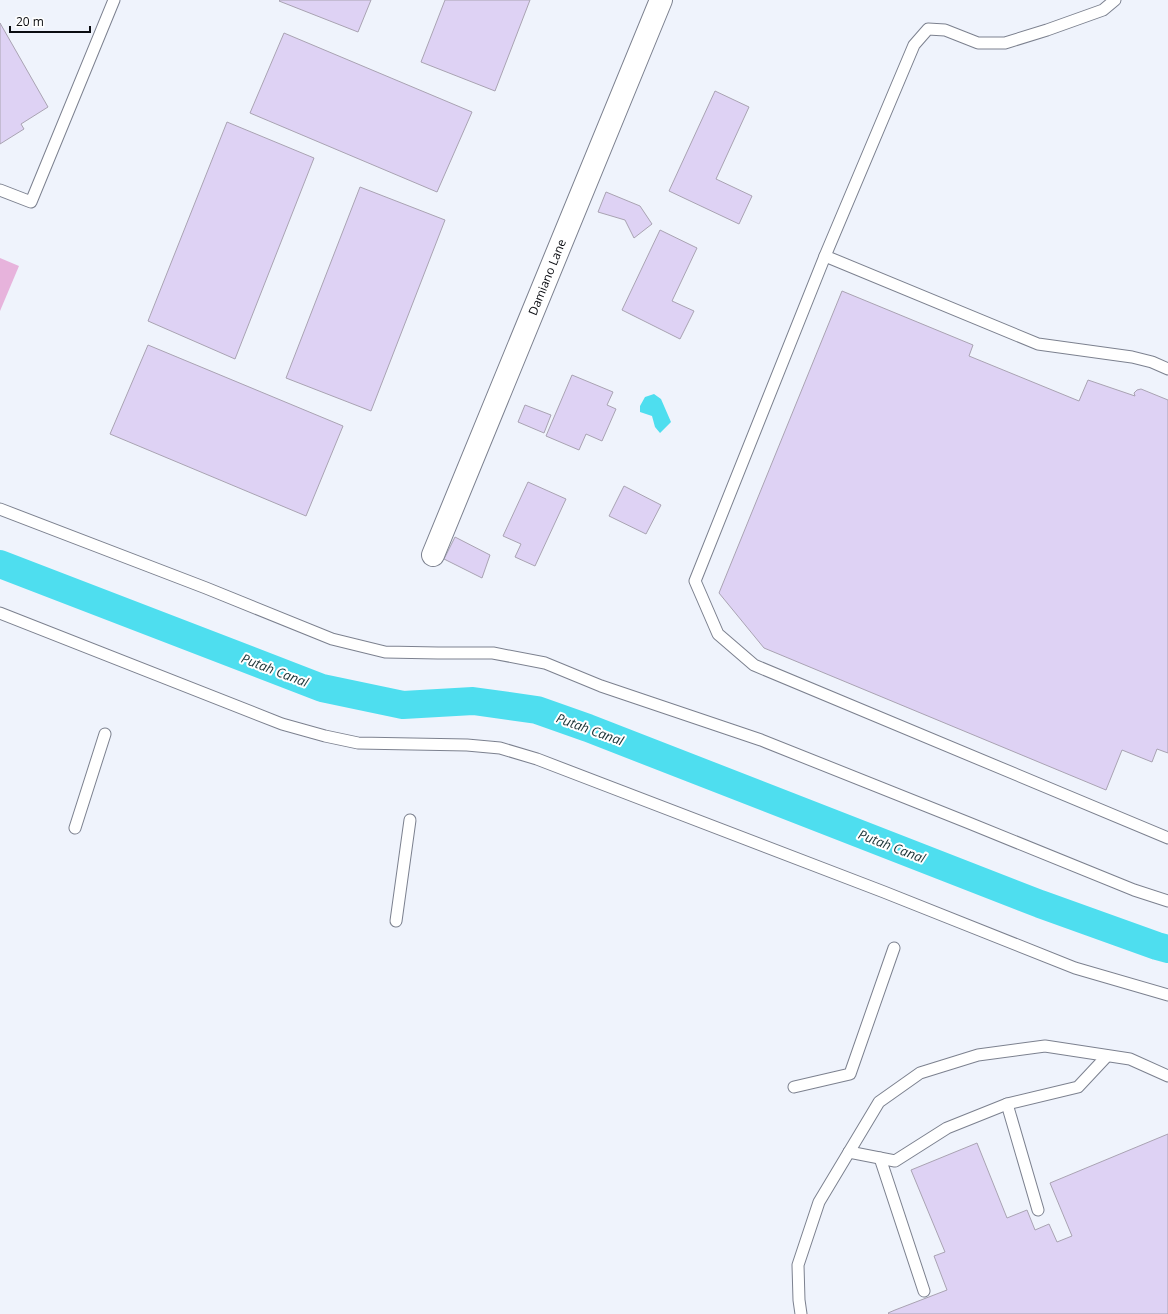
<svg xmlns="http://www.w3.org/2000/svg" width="1168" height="1314" font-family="'Open Sans',sans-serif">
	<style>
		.green { fill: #e7b3dc }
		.water { fill: #4edeef }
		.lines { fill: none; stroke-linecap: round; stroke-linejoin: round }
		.canal { stroke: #4edeef; stroke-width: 28 }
		.building { fill: #ded2f4; stroke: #a9a3b2 }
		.lane-casing { stroke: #7c818f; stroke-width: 13 }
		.street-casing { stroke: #7c818f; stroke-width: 24 }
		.lane { stroke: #fff; stroke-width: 11 }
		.street { stroke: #fff; stroke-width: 22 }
		.labels { text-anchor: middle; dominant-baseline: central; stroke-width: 4; stroke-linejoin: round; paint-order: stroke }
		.street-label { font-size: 12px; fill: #0a0c11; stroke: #fff }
		.water-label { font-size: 13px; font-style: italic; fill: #183033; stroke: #fff }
	</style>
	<rect width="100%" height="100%" fill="#eff3fc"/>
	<!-- green -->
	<path class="green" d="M0,258l19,8 -19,45z"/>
	<!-- water -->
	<path class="water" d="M654,394l7,5 10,23 -11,11 -5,-6 -3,-11 -12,-4v-6l5,-9z"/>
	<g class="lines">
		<!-- canal -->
		<path class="canal" d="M0,564l322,124 81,17 70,-4 64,9 51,18 452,176 117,42 11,3"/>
	</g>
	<!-- building -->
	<g class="building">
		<path d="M280,0h91l-13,32 -79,-31z"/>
		<path d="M445,0h85l-35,91 -74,-29z"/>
		<path d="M0,23l48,84 -27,17 3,5 -24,15z"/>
		<path d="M284,33l188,79 -35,80 -187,-79z"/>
		<path d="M715,91l34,16 -33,72 36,17 -13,28 -70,-33z"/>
		<path d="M227,122l87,36 -79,201 -87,-38z"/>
		<path d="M360,187l85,33 -74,191 -85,-33z"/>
		<path d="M606,192l34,14 12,18 -18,14 -9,-18 -27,-8z"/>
		<path d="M660,230l37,18 -25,53 22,10 -14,28 -58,-29z"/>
		<path d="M842,291l131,54 -4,11 110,45 9,-21 47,16 -1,-3 3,-3 4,-1 27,11v353l-11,-4 -5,13 -30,-12 -16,40 -342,-142 -45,-55z"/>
		<path d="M148,345l195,81 -37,90 -196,-82z"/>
		<path d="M572,375l41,17 -6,13 9,4 -14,32 -16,-7 -7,16 -33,-14z"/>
		<path d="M525,405l26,10 -7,18 -26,-11z"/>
		<path d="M528,482l38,17 -31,67 -20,-9 6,-13 -18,-8z"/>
		<path d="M624,486l37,19 -15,29 -37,-18z"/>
		<path d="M455,537l35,18 -8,23 -38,-19z"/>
		<path d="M1168,1134v180h-279l-1,-1 7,-3 52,-20 -13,-34 11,-4 -34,-82 66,-27 30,75 20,-8 8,20 14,-6 8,18 15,-6 -22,-53z"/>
	</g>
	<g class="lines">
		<!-- lane casing -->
		<g class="lane-casing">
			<g id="lane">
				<path d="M1115,0l-12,10 -56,20 -42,13h-27l-33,-13 -17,-1 -14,16 -89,211 -130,325 23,53 36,31 414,173"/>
				<path d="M0,190l31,12 83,-202"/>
				<path d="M825,256l213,88 94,13 20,5 16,7"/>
				<path d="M0,509l206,79 126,51 53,13 53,1h55l52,10 56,23 160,54 208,83 165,67 34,11"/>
				<path d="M0,613l282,111 43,12 33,7 109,2 33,3 37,11 347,133 191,76 93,27"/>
				<path d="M75,828l30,-94"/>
				<path d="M396,921l14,-101"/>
				<path d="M794,1087l56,-13 44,-126"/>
				<path d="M1007,1104l31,106"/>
				<path d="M849,1152l46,9 52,-33 60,-24 71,-17 29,-31"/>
				<path d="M880,1158l44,133"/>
				<path d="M801,1314l-2,-14 -1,-35 21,-63 60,-100 41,-29 58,-18 67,-9 85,13 38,17"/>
			</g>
		</g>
		<!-- street casing -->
		<g class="street-casing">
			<path id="street" d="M433,555l228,-555"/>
		</g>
		<!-- lane -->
		<use href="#lane" class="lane"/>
		<!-- street -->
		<use href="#street" class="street"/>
	</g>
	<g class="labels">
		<!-- street labels -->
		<g class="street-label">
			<text transform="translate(547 277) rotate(-68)">Damiano Lane</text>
		</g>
		<!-- water labels -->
		<g class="water-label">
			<text transform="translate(275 670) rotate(21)">Putah Canal</text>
			<text transform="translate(590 729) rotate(20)">Putah Canal</text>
			<text transform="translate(892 846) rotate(21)">Putah Canal</text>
		</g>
	</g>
	<!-- scale -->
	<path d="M10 26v6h80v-6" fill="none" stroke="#0a0c11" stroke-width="2"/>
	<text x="16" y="26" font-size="12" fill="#0a0c11" stroke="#ffffff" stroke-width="3" paint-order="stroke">20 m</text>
</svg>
